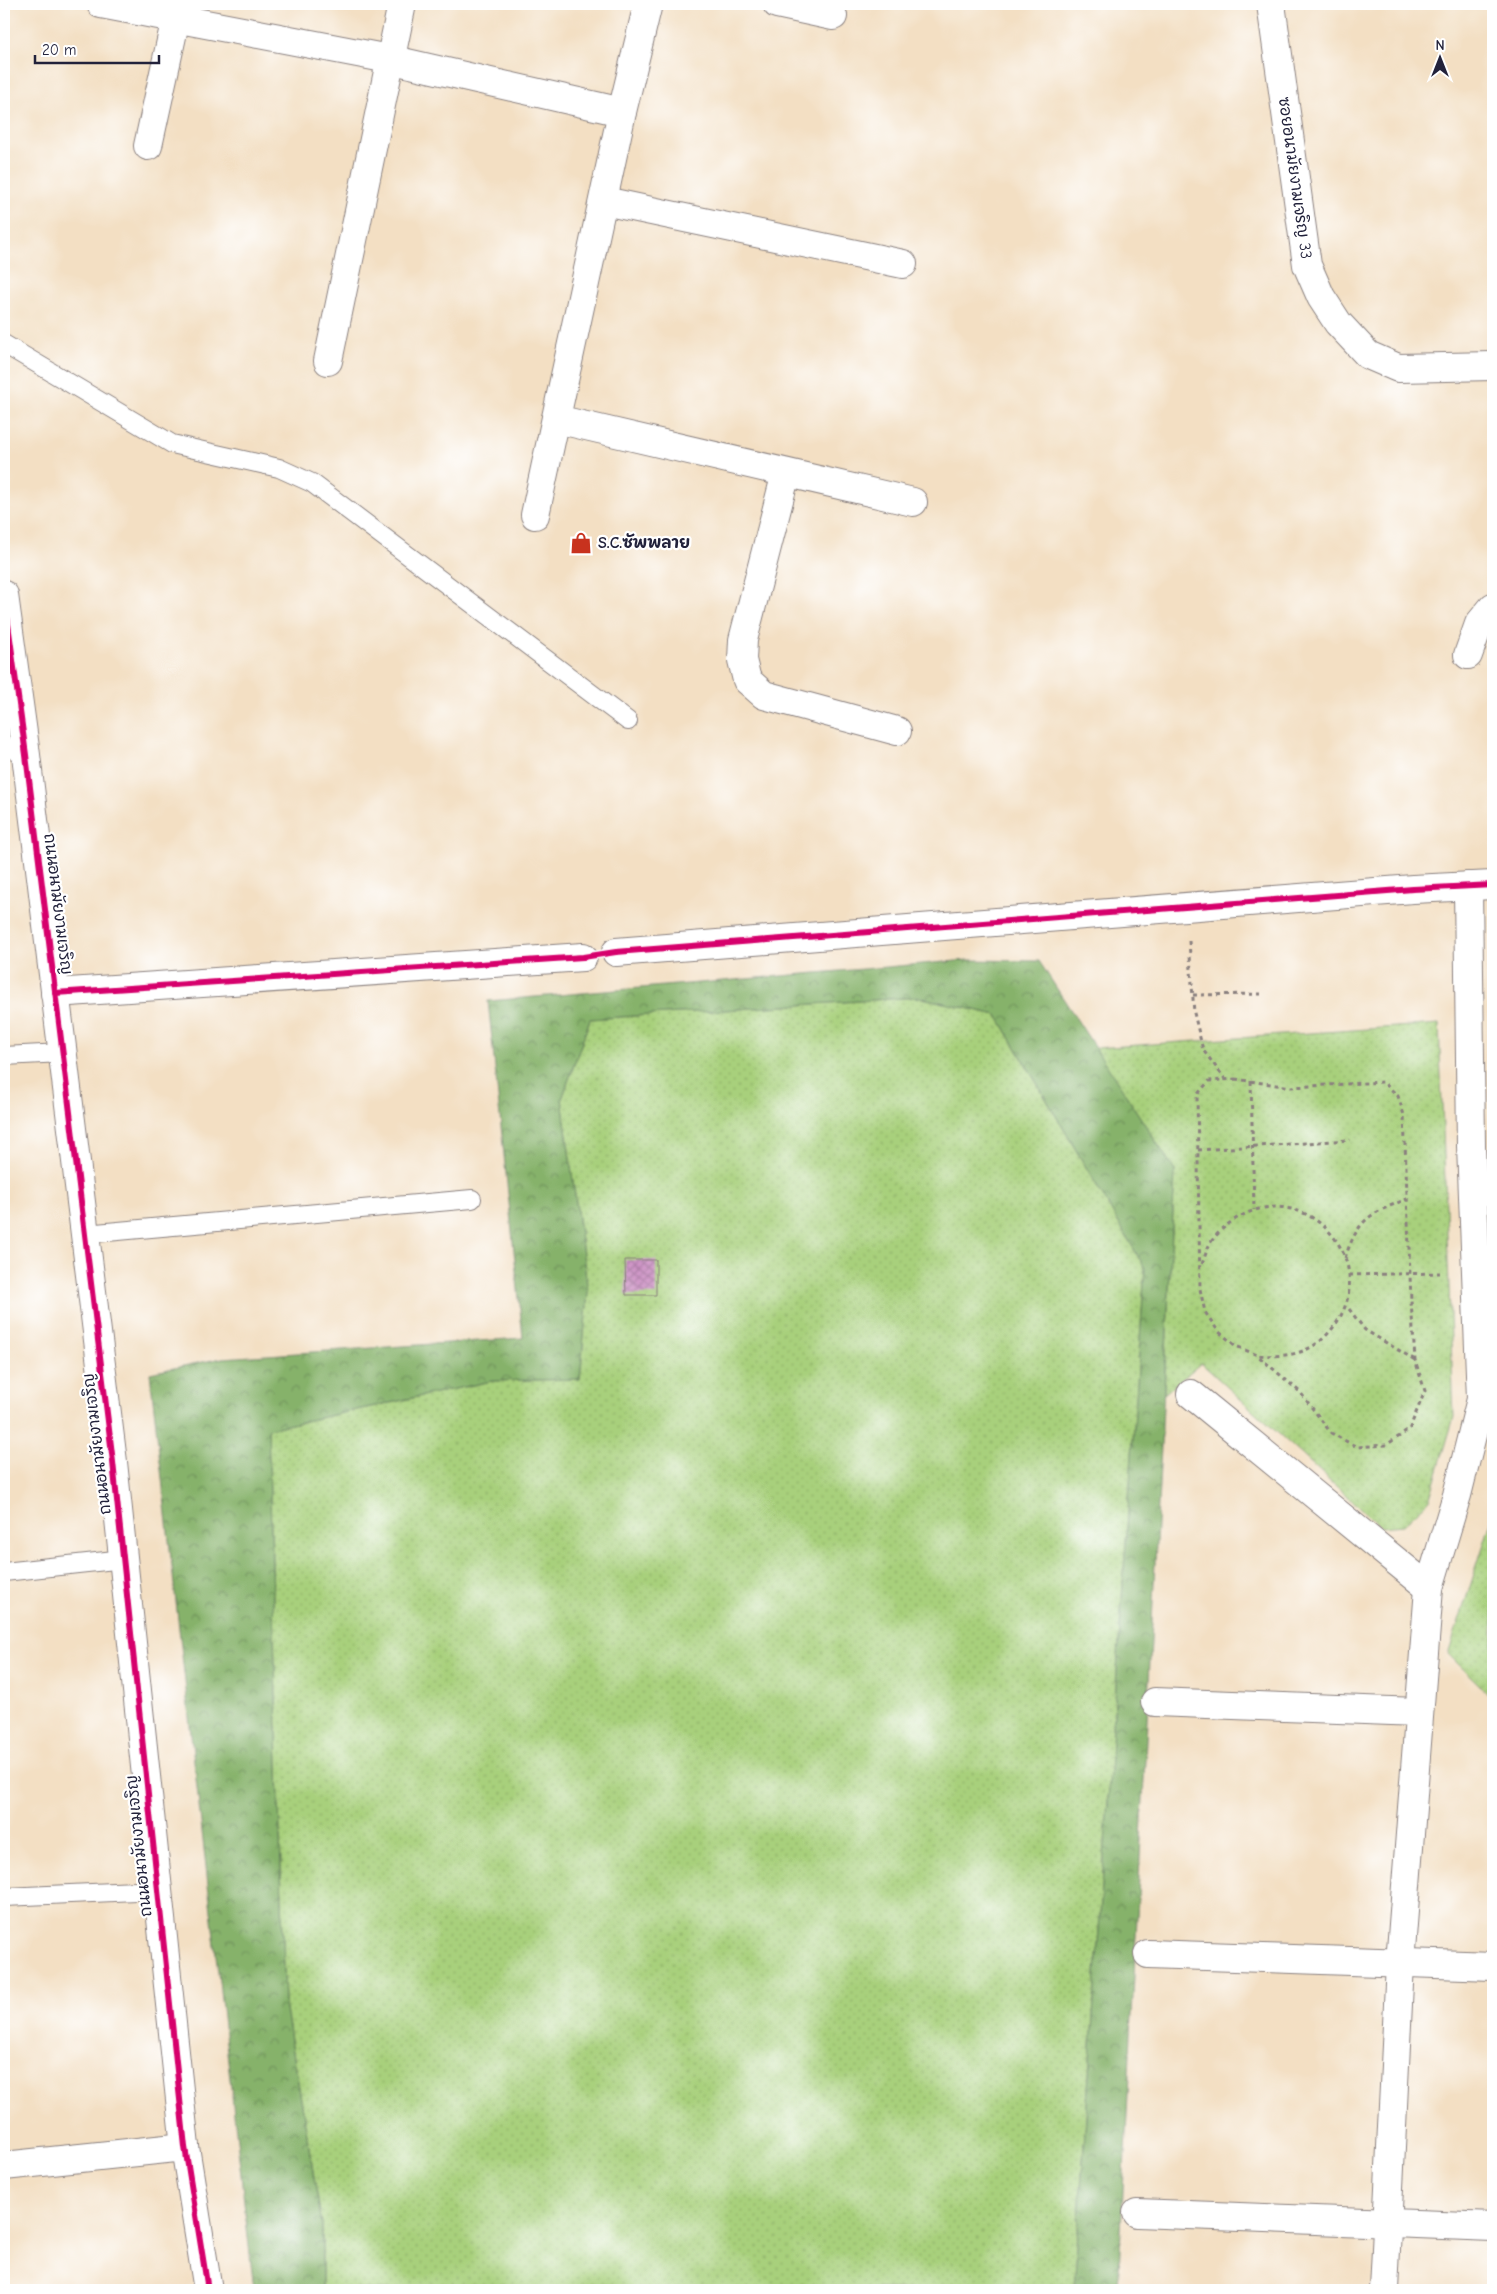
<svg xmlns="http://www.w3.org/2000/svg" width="1497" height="2294" font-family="'Comic Neue','Playpen Sans Thai',sans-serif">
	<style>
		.grass { fill: url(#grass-dots); stroke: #65795b }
		.forest { fill: url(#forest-crowns); stroke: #546a53 }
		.building { fill: url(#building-cross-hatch) }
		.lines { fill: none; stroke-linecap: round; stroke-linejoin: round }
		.lane-casing { stroke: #8a807f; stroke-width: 20 }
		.street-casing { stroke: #8a807f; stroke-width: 30 }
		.secondary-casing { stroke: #8a807f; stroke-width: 30 }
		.path { stroke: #8a807f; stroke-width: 3; stroke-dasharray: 4 4; stroke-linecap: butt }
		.lane { stroke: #fff; stroke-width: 18 }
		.street { stroke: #fff; stroke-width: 28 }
		.secondary { stroke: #fff; stroke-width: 28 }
		.cycleway-casing { stroke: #fff; stroke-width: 9 }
		.cycleway { stroke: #d6006c; stroke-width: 6 }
		.labels { text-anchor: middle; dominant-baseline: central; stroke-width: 4.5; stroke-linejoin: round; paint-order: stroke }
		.street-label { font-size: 16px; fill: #22223b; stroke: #fff }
		.poi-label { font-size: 16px; font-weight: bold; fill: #22223b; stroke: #fff; text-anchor: start }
	</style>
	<defs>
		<pattern id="grass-dots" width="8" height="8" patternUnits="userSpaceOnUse" patternTransform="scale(1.25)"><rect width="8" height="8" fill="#a8d07b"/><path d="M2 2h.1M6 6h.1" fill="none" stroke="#90b26b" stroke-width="1.8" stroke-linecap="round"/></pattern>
		<pattern id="forest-crowns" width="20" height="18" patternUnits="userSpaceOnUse" patternTransform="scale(1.25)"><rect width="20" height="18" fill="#86b26b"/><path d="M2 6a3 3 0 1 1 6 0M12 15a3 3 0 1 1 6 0" fill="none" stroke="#6d9059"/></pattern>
		<pattern id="building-cross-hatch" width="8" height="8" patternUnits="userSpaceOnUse" patternTransform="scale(1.25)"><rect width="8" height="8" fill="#cb8ec2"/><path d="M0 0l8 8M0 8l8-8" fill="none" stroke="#a4749f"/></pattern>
	</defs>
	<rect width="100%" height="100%" fill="#fff"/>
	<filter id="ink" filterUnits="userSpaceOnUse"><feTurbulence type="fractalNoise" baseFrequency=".02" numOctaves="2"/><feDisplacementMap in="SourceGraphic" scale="10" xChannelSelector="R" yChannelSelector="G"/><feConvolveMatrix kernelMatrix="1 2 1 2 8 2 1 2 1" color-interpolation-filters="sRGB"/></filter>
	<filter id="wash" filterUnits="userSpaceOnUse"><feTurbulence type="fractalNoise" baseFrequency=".0096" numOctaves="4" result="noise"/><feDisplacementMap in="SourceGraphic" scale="20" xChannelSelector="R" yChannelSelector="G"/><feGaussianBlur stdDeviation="1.12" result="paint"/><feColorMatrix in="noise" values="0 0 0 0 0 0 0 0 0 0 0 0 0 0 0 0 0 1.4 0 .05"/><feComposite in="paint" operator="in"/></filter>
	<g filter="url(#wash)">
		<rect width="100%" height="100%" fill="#f3dfc3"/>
		<!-- grass -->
		<g class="grass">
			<path d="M918,997l79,18 148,253 -71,1022h-752v-65l-37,-221 -17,-575 224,-48 88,-2 8,-87 -26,-193 28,-80z"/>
			<path d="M1439,1024l15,393 -25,84 -26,24 -22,2 -180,-164 -37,31 11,-223 -80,-123z"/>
			<path d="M1493,1516v182l-45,-44z"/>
		</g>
		<!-- forest -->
		<path class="forest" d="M968,960l71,1 136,210 -57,1119h-44l71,-1022 -148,-253 -79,-18 -328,22 -28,80 26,193 -8,87 -88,2 -224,48 17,575 37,221v65h-68l-104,-917 72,-15 301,-20 -35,-337z"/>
		<g id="blocks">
			<!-- building -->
			<path class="building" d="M625,1260h31v35h-30z"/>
		</g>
	</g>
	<g filter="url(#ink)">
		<use href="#blocks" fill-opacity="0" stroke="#8a807f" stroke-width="1"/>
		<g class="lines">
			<!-- lane casing -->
			<g class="lane-casing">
				<g id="lane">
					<path d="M4,344l168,100 107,24 33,15 316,238"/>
					<path d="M4,746l22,9"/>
					<path d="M4,1056l58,-3"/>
					<path d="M85,1234l387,-35"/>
					<path d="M4,1572l120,-13"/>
					<path d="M4,1897l154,-7"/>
				</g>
			</g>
			<!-- street casing -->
			<g class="street-casing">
				<g id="street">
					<path d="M101,4l288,55 233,53"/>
					<path d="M777,4l56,12"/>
					<path d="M1271,4l36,261 14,32 17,26 30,32 30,13 95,-2"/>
					<path d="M148,146l31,-142"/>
					<path d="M604,201l299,63"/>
					<path d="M328,361l74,-357"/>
					<path d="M556,419l357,83"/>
					<path d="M786,473l-43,167 -1,20 5,20 17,15 133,36"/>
					<path d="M535,515l87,-403 26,-108"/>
					<path d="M1468,655l11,-31 14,-17"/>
					<path d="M616,952l797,-63 80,-4"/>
					<path d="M55,993l528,-36"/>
					<path d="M1191,1394l238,194"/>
					<path d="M1155,1702l263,10"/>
					<path d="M1148,1954l345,12"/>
					<path d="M4,2166l181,-19"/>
					<path d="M1137,2213l356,14"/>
					<path d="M1384,2290l16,-327 29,-375 28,-93 24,-96 -10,-253 -3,-260"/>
				</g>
			</g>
			<!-- secondary casing -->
			<g class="secondary-casing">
				<path id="secondary" d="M4,595l22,160 87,707 72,685 23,143"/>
			</g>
			<!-- path -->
			<g class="path">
				<path d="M1189,941l5,72 9,37 22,29"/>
				<path d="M1193,995l70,-1"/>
				<path d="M1235,1079l56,8 92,-5 15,14 6,19 7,186 4,59 10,31 -16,39 -23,15 -29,2 -26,-14 -31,-41 -43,-37 -21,-9 -18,-15 -13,-19 -5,-23 -3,-194 12,-14z"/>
				<path d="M1251,1081l3,129"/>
				<path d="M1198,1150l152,-10"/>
				<path d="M1345,1258c14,-41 25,-44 62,-59"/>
				<path d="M1202,1264c3,-7 5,-16 9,-22 7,-10 17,-19 28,-25 69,-39 142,45 96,108 -20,28 -45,33 -77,30"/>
				<path d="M1349,1275l91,-2"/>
				<path d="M1349,1309l16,21 50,30"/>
			</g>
			<!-- lane -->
			<use href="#lane" class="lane"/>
			<!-- street -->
			<use href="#street" class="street"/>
			<!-- secondary -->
			<use href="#secondary" class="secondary"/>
			<!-- cycleway casing -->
			<g class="cycleway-casing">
				<g id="cycleway">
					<path d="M4,595l22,160 87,707 72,685 23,143"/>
					<path d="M55,993l528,-36 33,-5 797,-63 80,-4"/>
				</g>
			</g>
			<!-- cycleway -->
			<use href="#cycleway" class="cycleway"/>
		</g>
	</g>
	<!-- icons -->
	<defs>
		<g id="shop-bare" transform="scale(1.725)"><path d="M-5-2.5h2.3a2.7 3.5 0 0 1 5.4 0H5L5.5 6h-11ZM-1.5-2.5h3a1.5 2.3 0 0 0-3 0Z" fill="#c8321e" stroke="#fff" stroke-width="2.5" paint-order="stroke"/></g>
	</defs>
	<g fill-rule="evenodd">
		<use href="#shop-bare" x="581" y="543"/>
	</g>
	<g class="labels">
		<!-- street labels -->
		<g class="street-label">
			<text transform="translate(1295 178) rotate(82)">ซอยอนามัยงามเจริญ 33</text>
			<text transform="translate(58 904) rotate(83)">ถนนอนามัยงามเจริญ</text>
			<text transform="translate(97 1444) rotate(-97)">ถนนอนามัยงามเจริญ</text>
			<text transform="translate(139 1846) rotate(-96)">ถนนอนามัยงามเจริญ</text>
		</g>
		<!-- poi labels -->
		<g class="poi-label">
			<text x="598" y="543">S.C.ซัพพลาย</text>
		</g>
	</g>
	<!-- margin -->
	<rect width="1497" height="2294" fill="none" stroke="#fff" stroke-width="20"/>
	<!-- north arrow -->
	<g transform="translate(1440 58)" stroke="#ffffff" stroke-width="4" paint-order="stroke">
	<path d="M0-4L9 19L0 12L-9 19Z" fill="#22223b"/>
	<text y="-8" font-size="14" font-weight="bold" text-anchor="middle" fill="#22223b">N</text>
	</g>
	<!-- scale -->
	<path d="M35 55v8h124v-8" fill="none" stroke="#22223b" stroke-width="2.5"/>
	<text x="42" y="55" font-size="15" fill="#22223b" stroke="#ffffff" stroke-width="4" paint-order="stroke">20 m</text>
</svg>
